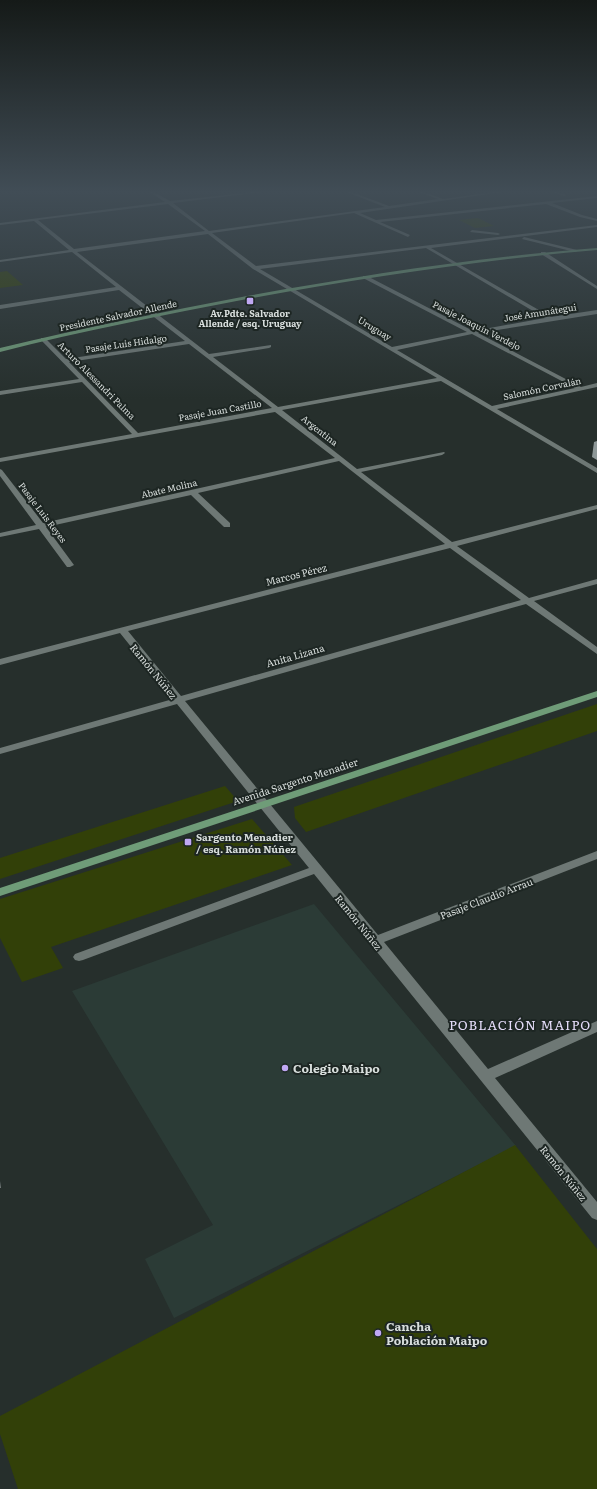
<svg xmlns="http://www.w3.org/2000/svg" width="597" height="1489" font-family="Literata,serif">
	<style>
		.built { fill: #2b3b36 }
		.green { fill: #324008 }
		.lines { fill: none; stroke-linecap: round; stroke-linejoin: round }
		.minor { fill: #6e7875; fill-rule: evenodd }
		.major { fill: #6f9c78; fill-rule: evenodd }
		.wall { fill: #8e9898 }
		.shaded-wall { fill: #747c7c }
		.poi-dot { fill: #c0a8f3; stroke: #1d2623; stroke-width: 1.5 }
		.labels { text-anchor: middle; dominant-baseline: central; stroke-width: 4; stroke-linejoin: round; paint-order: stroke }
		.far-street-label { font-size: 9px; fill: #d8dedc; stroke: #1d2623 }
		.far-poi-label { font-size: 9px; font-weight: bold; fill: #d8dedc; stroke: #1d2623 }
		.street-label { font-size: 10px; fill: #d8dedc; stroke: #1d2623 }
		.poi-label { font-size: 10px; font-weight: bold; fill: #d8dedc; stroke: #1d2623; text-anchor: start }
		.near-poi-label { font-size: 12px; font-weight: bold; fill: #d8dedc; stroke: #1d2623; text-anchor: start }
		.near-neighbourhood-label { font-size: 13px; letter-spacing: 1px; fill: #e4dcf9; stroke: #1d2623 }
	</style>
	<rect width="100%" height="100%" fill="#262f2c"/>
	<!-- built -->
	<path class="built" d="M314,904l202,242 -342,172 -29,-59 68,-34 -141,-234z"/>
	<!-- green -->
	<g class="green">
		<path d="M478,218l16,8 -19,2 -16,-8z"/>
		<path d="M7,271l16,14 -23,3v-16z"/>
		<path d="M597,704v27l-291,101 -11,-14 -1,-11z"/>
		<path d="M225,786l13,15 -238,78v-21z"/>
		<path d="M252,819l40,46 -241,82 12,21 -41,14 -22,-44v-39z"/>
		<path d="M515,1145l82,104v240h-579l-18,-55v-18z"/>
	</g>
	<g class="lines">
		<!-- minor -->
		<g class="minor">
			<path d="M148,191h4l18,10 94,-10 -2,1 -89,11 36,28 176,-24 -41,-16h5l40,15 49,-7 -22,-8h5l22,8 58,-8h8l-149,22 16,7 221,-24v2l-45,5 30,12 15,4v2l-17,-4 -34,-13 -166,18 30,13 -2,2 -54,-24 -142,20 44,33 341,-41v2l-166,21 120,69 46,-7v4l-119,19 103,54 16,-4v4l-100,22 100,59v5l-156,-92 -159,29 75,59 87,-17 1,1 -3,2 -81,17 91,70 145,-37v4l-140,37 72,52 68,-19v5l-63,17 63,46v7l-71,-50 -341,97 193,234 219,-84v8l-213,83 104,127 109,-48v11l-102,46 102,124v18l-5,-2 -278,-344 -231,86 -4,1 -4,-1 -2,-3 2,-3 234,-86 -132,-164 -177,50v-6l173,-49 -53,-66 -120,32v-6l445,-115 -106,-83 -141,32 32,30v4h-6l-33,-32 -145,32 28,38 -4,2h-3l-28,-38 -39,8v-4l36,-8 -36,-49v-7l2,1 41,53 292,-65 -60,-46 -275,50v-4l132,-24 -50,-52 -82,13v-4l79,-12 -38,-39v-2h4l21,21 119,-18 -66,-51 -119,19v-4l116,-18 -44,-35 -72,10v-2l69,-10 -35,-29 -34,4v-2l165,-21zM168,204l37,27 -131,18 -36,-29zM208,234l45,35 184,109 -159,29 -65,-50 56,-9 2,-1v-2l-62,9 -132,-102zM426,248l119,70 -72,13 -106,-55h-4v2l104,54 -75,15 -132,-78zM472,334l103,54 -83,18 -95,-56zM189,344l83,64 -134,25 -69,-71zM450,548l71,52 -340,96 -53,-65z"/>
			<path d="M548,191h5l13,4 -2,1z"/>
			<path d="M472,230l26,3 2,1 -2,1 -28,-3z"/>
			<path d="M524,237l53,13v1l-2,1 -53,-13z"/>
			<path d="M541,252h4l52,34v3l-56,-35z"/>
		</g>
		<!-- major -->
		<g class="major">
			<path d="M597,248v2c-118,10 -234,28 -350,49 -83,16 -165,32 -247,53v-4c82,-20 164,-36 247,-52 116,-21 232,-39 350,-48z"/>
			<path d="M597,691v6l-597,199v-8z"/>
		</g>
	</g>
	<!-- wall -->
	<path class="wall" d="M597,441v19l-5,-3 2,-15z"/>
	<!-- shaded-wall -->
	<path class="shaded-wall" d="M0,1181l1,7h-1z"/>
	<!-- sky -->
	<linearGradient id="sky" x2="0" y2="1"><stop stop-color="#151a18"/><stop offset="0.48" stop-color="#414d56"/><stop offset="1" stop-color="#414d56" stop-opacity="0"/></linearGradient>
	<rect width="597" height="399" fill="url(#sky)"/>
	<!-- markers -->
	<g class="poi-dot">
		<rect x="246" y="297" width="8" height="8" rx="2"/>
		<rect x="184" y="838" width="8" height="8" rx="2"/>
		<circle cx="285" cy="1068" r="4"/>
		<circle cx="378" cy="1333" r="4"/>
	</g>
	<g class="labels">
		<!-- far-street labels -->
		<g class="far-street-label">
			<text transform="translate(540 312) rotate(-9)">José Amunátegui</text>
			<text transform="translate(118 315) rotate(-12)">Presidente Salvador Allende</text>
			<text transform="translate(477 325) rotate(27)">Pasaje Joaquín Verdejo</text>
			<text transform="translate(375 328) rotate(31)">Uruguay</text>
			<text transform="translate(126 343) rotate(-8)">Pasaje Luis Hidalgo</text>
			<text transform="translate(97 380) rotate(45)">Arturo Alessandri Palma</text>
			<text transform="translate(542 388) rotate(-12)">Salomón Corvalán</text>
			<text transform="translate(220 410) rotate(-10)">Pasaje Juan Castillo</text>
			<text transform="translate(320 430) rotate(38)">Argentina</text>
			<text transform="translate(169 488) rotate(-13)">Abate Molina</text>
			<text transform="translate(43 512) rotate(53)">Pasaje Luis Reyes</text>
		</g>
		<!-- far-poi labels -->
		<g class="far-poi-label">
			<text x="250" y="313">Av.Pdte. Salvador<tspan x="250" dy="10">Allende / esq. Uruguay</tspan></text>
		</g>
		<!-- street labels -->
		<g class="street-label">
			<text transform="translate(296 574) rotate(-14)">Marcos Pérez</text>
			<text transform="translate(295 655) rotate(-16)">Anita Lizana</text>
			<text transform="translate(154 671) rotate(51)">Ramón Núñez</text>
			<text transform="translate(295 781) rotate(-18)">Avenida Sargento Menadier</text>
			<text transform="translate(486 898) rotate(-21)">Pasaje Claudio Arrau</text>
			<text transform="translate(359 922) rotate(51)">Ramón Núñez</text>
			<text transform="translate(564 1173) rotate(51)">Ramón Núñez</text>
		</g>
		<!-- poi labels -->
		<g class="poi-label">
			<text x="196" y="836">Sargento Menadier<tspan x="196" dy="12">/ esq. Ramón Núñez</tspan></text>
		</g>
		<!-- near-poi labels -->
		<g class="near-poi-label">
			<text x="293" y="1068">Colegio Maipo</text>
			<text x="386" y="1326">Cancha<tspan x="386" dy="14">Población Maipo</tspan></text>
		</g>
		<!-- near-neighbourhood labels -->
		<g class="near-neighbourhood-label">
			<text x="520" y="1024">POBLACIÓN MAIPO</text>
		</g>
	</g>
</svg>
